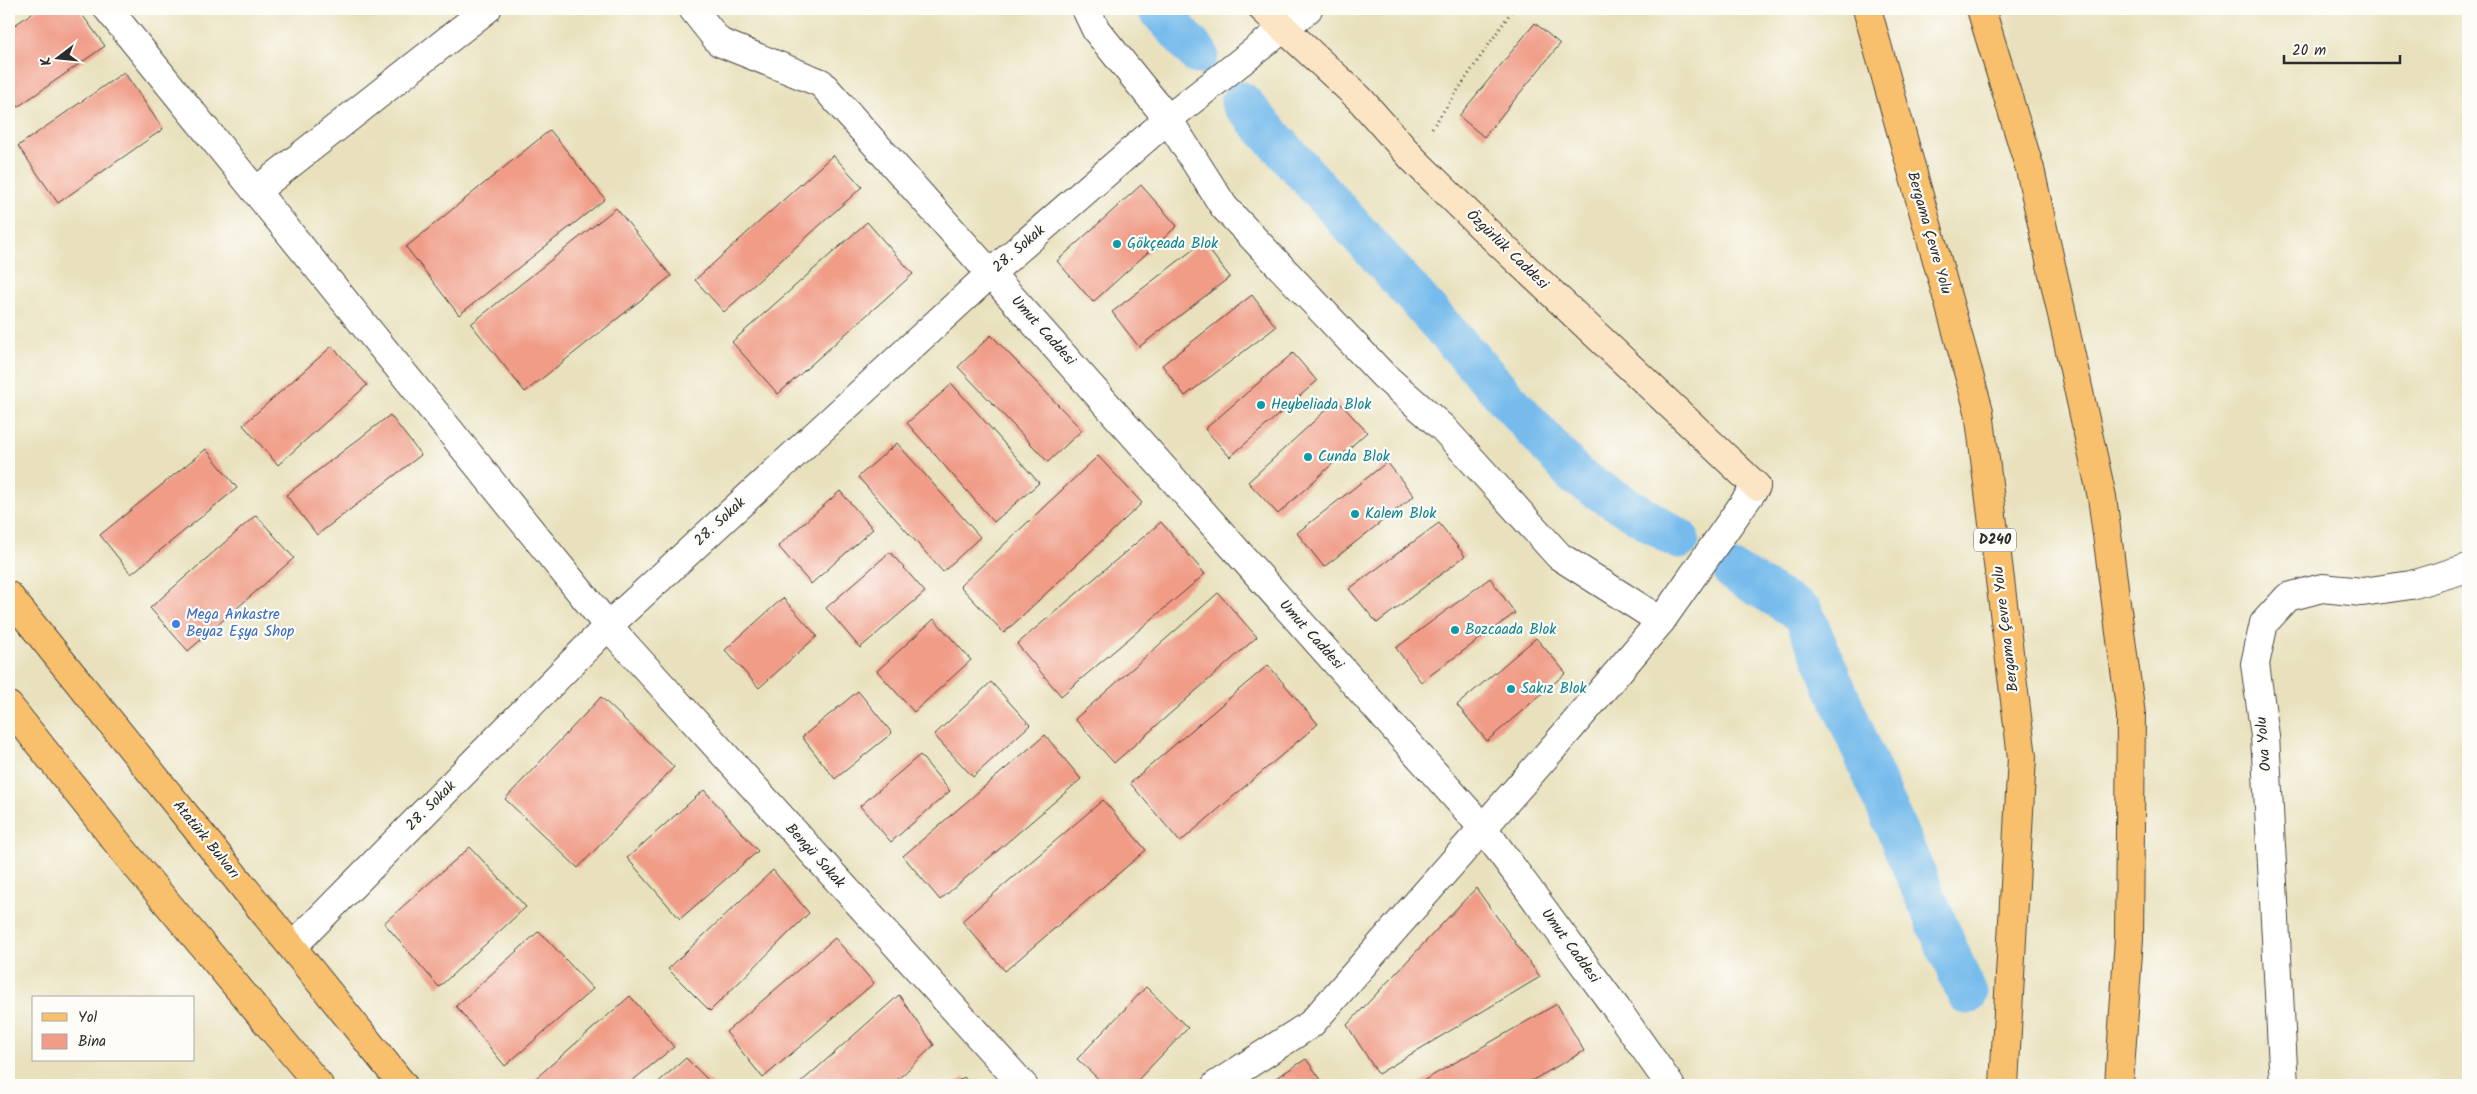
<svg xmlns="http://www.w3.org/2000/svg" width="2477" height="1094" font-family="Kalam,sans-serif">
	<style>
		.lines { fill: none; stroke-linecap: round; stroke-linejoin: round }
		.canal { stroke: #76bbec; stroke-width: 41 }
		.building { fill: #f09c87 }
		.minor-casing { stroke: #484641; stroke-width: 30 }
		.secondary-casing { stroke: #484641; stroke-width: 30 }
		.primary-casing { stroke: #484641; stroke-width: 30 }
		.trunk-casing { stroke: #484641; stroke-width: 30 }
		.path { stroke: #484641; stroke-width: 3; stroke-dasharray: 1 4; stroke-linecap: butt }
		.minor { stroke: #fff; stroke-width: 28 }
		.secondary { stroke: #fce5c4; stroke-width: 28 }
		.primary { stroke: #f8bf6c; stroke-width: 28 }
		.trunk { stroke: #f8bf6c; stroke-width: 28 }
		.culture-dot { fill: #0f9aa8; stroke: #fdfcf7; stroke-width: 2 }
		.shop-dot { fill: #3f7fe0; stroke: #fdfcf7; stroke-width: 2 }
		.labels { text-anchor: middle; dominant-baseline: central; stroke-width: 4.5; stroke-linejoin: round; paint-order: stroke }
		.shield { fill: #fdfcf7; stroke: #6a6a68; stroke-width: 1 }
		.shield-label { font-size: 14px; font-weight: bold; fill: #2b2b2b }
		.street-label { font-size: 15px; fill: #2b2b2b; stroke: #fdfcf7 }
		.culture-label { font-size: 15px; fill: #0d838f; stroke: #fdfcf7; text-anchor: start }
		.shop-label { font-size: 15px; fill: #366cbe; stroke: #fdfcf7; text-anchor: start }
	</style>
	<rect width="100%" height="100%" fill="#fdfcf7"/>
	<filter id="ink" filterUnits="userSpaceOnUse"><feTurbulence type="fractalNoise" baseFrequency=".02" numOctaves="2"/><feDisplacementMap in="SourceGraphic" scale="10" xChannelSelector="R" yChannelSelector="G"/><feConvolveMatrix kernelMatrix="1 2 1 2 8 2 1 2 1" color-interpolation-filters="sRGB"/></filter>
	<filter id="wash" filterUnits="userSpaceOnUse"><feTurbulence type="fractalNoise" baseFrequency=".0096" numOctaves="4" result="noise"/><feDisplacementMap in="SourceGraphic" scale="20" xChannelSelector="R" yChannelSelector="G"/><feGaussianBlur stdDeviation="1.12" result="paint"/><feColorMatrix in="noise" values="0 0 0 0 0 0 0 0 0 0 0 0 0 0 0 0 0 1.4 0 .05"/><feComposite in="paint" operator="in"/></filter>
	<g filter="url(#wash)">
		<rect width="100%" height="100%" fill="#e9e1bd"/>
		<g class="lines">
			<!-- canal -->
			<g class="canal">
				<path d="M1158,9l40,45"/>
				<path d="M1241,102l335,374 103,63"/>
				<path d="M1734,572l69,41 164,381"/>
			</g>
		</g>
		<g id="blocks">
			<!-- building -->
			<g class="building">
				<path d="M38,9h40l27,37 -96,67v-84z"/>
				<path d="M1535,23l25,21 -76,93 -25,-21z"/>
				<path d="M124,72l39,57 -105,74 -40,-57z"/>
				<path d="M550,130l55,69 -146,116 -53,-68z"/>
				<path d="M833,155l29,32 -138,125 -29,-32z"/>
				<path d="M1141,185l36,41 -84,76 -36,-41z"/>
				<path d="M616,208l55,68 -146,116 -54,-68z"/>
				<path d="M867,222l46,52 -135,120 -46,-52z"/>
				<path d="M1203,242l27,35 -91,70 -27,-35z"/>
				<path d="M1252,295l24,32 -91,69 -23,-31z"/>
				<path d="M991,335l91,95 -34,32 -90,-95z"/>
				<path d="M332,346l35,39 -89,80 -35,-40z"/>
				<path d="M1293,353l24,28 -87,76 -25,-28z"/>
				<path d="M952,384l87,99 -45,39 -87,-99z"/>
				<path d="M1337,400l30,32 -89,82 -30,-32z"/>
				<path d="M390,415l31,40 -104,80 -31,-40z"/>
				<path d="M897,443l83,94 -37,35 -85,-95z"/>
				<path d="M206,449l31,39 -106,86 -31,-39z"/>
				<path d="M1098,456l44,47 -138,130 -44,-47z"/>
				<path d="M1387,462l27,34 -90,71 -27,-34z"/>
				<path d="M840,491l33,38 -62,55 -33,-38z"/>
				<path d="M256,515l38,43 -106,93 -38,-43z"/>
				<path d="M1161,522l44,52 -144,122 -44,-52z"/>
				<path d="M1439,523l26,33 -88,67 -28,-34z"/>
				<path d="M890,552l35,40 -65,56 -34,-40z"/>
				<path d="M1490,578l25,35 -94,69 -25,-34z"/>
				<path d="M1218,593l39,44 -143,126 -39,-44z"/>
				<path d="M783,598l34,38 -58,52 -34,-38z"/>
				<path d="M934,619l37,41 -57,52 -37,-41z"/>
				<path d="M1536,638l30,35 -79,68 -30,-36z"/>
				<path d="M1268,665l50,59 -138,118 -50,-59z"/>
				<path d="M991,682l39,43 -57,52 -39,-42z"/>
				<path d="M858,691l34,42 -57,46 -33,-42z"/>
				<path d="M601,697l73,70 -96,101 -73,-69z"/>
				<path d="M1045,735l36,44 -141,121 -37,-44z"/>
				<path d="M920,755l30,36 -59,51 -31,-36z"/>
				<path d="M704,790l54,61 -78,68 -53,-61z"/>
				<path d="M1103,800l43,50 -141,121 -43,-50z"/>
				<path d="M470,847l56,60 -87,80 -55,-64z"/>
				<path d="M773,870l36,43 -99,98 -42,-42z"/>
				<path d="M1476,888l64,89 -162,97 -31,-49z"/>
				<path d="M539,931l54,58 -88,77 -49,-60z"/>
				<path d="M835,938l39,45 -111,95 -37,-46z"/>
				<path d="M1146,987l42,41 -55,57h-28l-28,-26z"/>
				<path d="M899,995l35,50 -42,40h-94z"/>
				<path d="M630,996l44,51 -47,38h-99z"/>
				<path d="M1557,1004l27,47 -60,34h-108z"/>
				<path d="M686,1058l27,27h-58z"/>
				<path d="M1306,1059l19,26h-60z"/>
				<path d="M964,1077l7,8h-18z"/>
				<path d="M1600,1079l4,6h-14z"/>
			</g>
		</g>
	</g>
	<g filter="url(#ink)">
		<use href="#blocks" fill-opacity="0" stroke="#484641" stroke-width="1"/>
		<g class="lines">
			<!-- minor casing -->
			<g class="minor-casing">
				<g id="minor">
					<path d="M108,9l500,617 415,459"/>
					<path d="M693,9l26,33 102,41 662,745 133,180 54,77"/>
					<path d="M1086,9l10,21 72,89 56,88 159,168 60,53 116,128 102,65"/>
					<path d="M256,191l231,-182"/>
					<path d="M293,946l315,-320 383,-353 177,-154 140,-110"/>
					<path d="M1216,1085l95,-61 256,-292 94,-111 95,-135"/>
					<path d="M2284,1085l-19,-349 -10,-72 9,-41 24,-26 34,-9 40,4 49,-7 57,-17"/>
				</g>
			</g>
			<!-- secondary casing -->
			<g class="secondary-casing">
				<path id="secondary" d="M1263,9l96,89 53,60 70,69 274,259"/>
			</g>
			<!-- primary casing -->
			<g class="primary-casing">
				<g id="primary">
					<path d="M9,596l394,489"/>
					<path d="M9,706l118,149 192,230"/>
				</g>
			</g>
			<!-- trunk casing -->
			<g class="trunk-casing">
				<g id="trunk">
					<path d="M1867,9l112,402 43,346 -18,328"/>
					<path d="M1981,9l49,160 72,328 29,218 -2,223 -10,147"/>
				</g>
			</g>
			<!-- path -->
			<path class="path" d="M1432,128l81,-119"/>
			<!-- minor -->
			<use href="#minor" class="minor"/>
			<!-- secondary -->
			<use href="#secondary" class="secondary"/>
			<!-- primary -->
			<use href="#primary" class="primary"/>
			<!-- trunk -->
			<use href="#trunk" class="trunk"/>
		</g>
	</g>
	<!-- markers -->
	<g class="culture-dot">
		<circle cx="1117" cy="244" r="5"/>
		<circle cx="1261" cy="405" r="5"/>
		<circle cx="1308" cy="457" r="5"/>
		<circle cx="1355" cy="514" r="5"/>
		<circle cx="1455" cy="630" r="5"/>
		<circle cx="1511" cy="689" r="5"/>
	</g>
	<circle class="shop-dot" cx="176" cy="624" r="5"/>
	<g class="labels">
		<!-- shield labels -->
		<rect class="shield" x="1974" y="528.5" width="42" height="23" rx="4"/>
		<g class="shield-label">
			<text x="1995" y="540">D240</text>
		</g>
		<!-- street labels -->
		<g class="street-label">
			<text transform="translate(1929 233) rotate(74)">Bergama Çevre Yolu</text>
			<text transform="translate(1019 249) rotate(-41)">28. Sokak</text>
			<text transform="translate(1507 250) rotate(44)">Özgürlük Caddesi</text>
			<text transform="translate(1043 331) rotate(48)">Umut Caddesi</text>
			<text transform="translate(720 522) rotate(-43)">28. Sokak</text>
			<text transform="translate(2006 629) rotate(-97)">Bergama Çevre Yolu</text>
			<text transform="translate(1311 635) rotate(48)">Umut Caddesi</text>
			<text transform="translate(2264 744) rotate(-95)">Ova Yolu</text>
			<text transform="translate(431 806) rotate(-45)">28. Sokak</text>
			<text transform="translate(206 840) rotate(51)">Atatürk Bulvarı</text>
			<text transform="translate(815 856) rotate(48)">Bengü Sokak</text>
			<text transform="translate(1570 946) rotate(54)">Umut Caddesi</text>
		</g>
		<!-- culture labels -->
		<g class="culture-label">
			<text x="1127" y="244">Gökçeada Blok</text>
			<text x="1271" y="405">Heybeliada Blok</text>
			<text x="1318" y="457">Cunda Blok</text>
			<text x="1365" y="514">Kalem Blok</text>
			<text x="1465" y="630">Bozcaada Blok</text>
			<text x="1521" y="689">Sakız Blok</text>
		</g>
		<!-- shop labels -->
		<g class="shop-label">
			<text x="186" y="615">Mega Ankastre<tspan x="186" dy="17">Beyaz Eşya Shop</tspan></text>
		</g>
	</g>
	<!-- margin -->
	<rect width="2477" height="1094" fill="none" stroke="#fdfcf7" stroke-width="30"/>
	<!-- legend -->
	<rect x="32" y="996" width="162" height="65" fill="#fdfcf7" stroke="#a9a8a5"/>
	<rect x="42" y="1013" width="25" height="8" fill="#f8bf6c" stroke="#a9a8a5"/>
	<text x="78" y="1022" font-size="15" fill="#2b2b2b">Yol</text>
	<rect x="42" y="1034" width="25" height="15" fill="#f09c87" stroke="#a9a8a5"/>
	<text x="78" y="1046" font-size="15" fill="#2b2b2b">Bina</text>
	<!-- north arrow -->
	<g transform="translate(58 58) rotate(254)" stroke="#fdfcf7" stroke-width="4" paint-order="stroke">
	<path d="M0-4L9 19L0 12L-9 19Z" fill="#2b2b2b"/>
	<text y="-8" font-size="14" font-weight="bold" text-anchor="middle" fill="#2b2b2b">K</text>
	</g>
	<!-- scale -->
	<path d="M2284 55v8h116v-8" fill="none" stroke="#2b2b2b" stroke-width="2.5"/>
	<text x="2292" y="55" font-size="15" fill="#2b2b2b" stroke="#fdfcf7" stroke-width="4" paint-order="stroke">20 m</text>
</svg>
